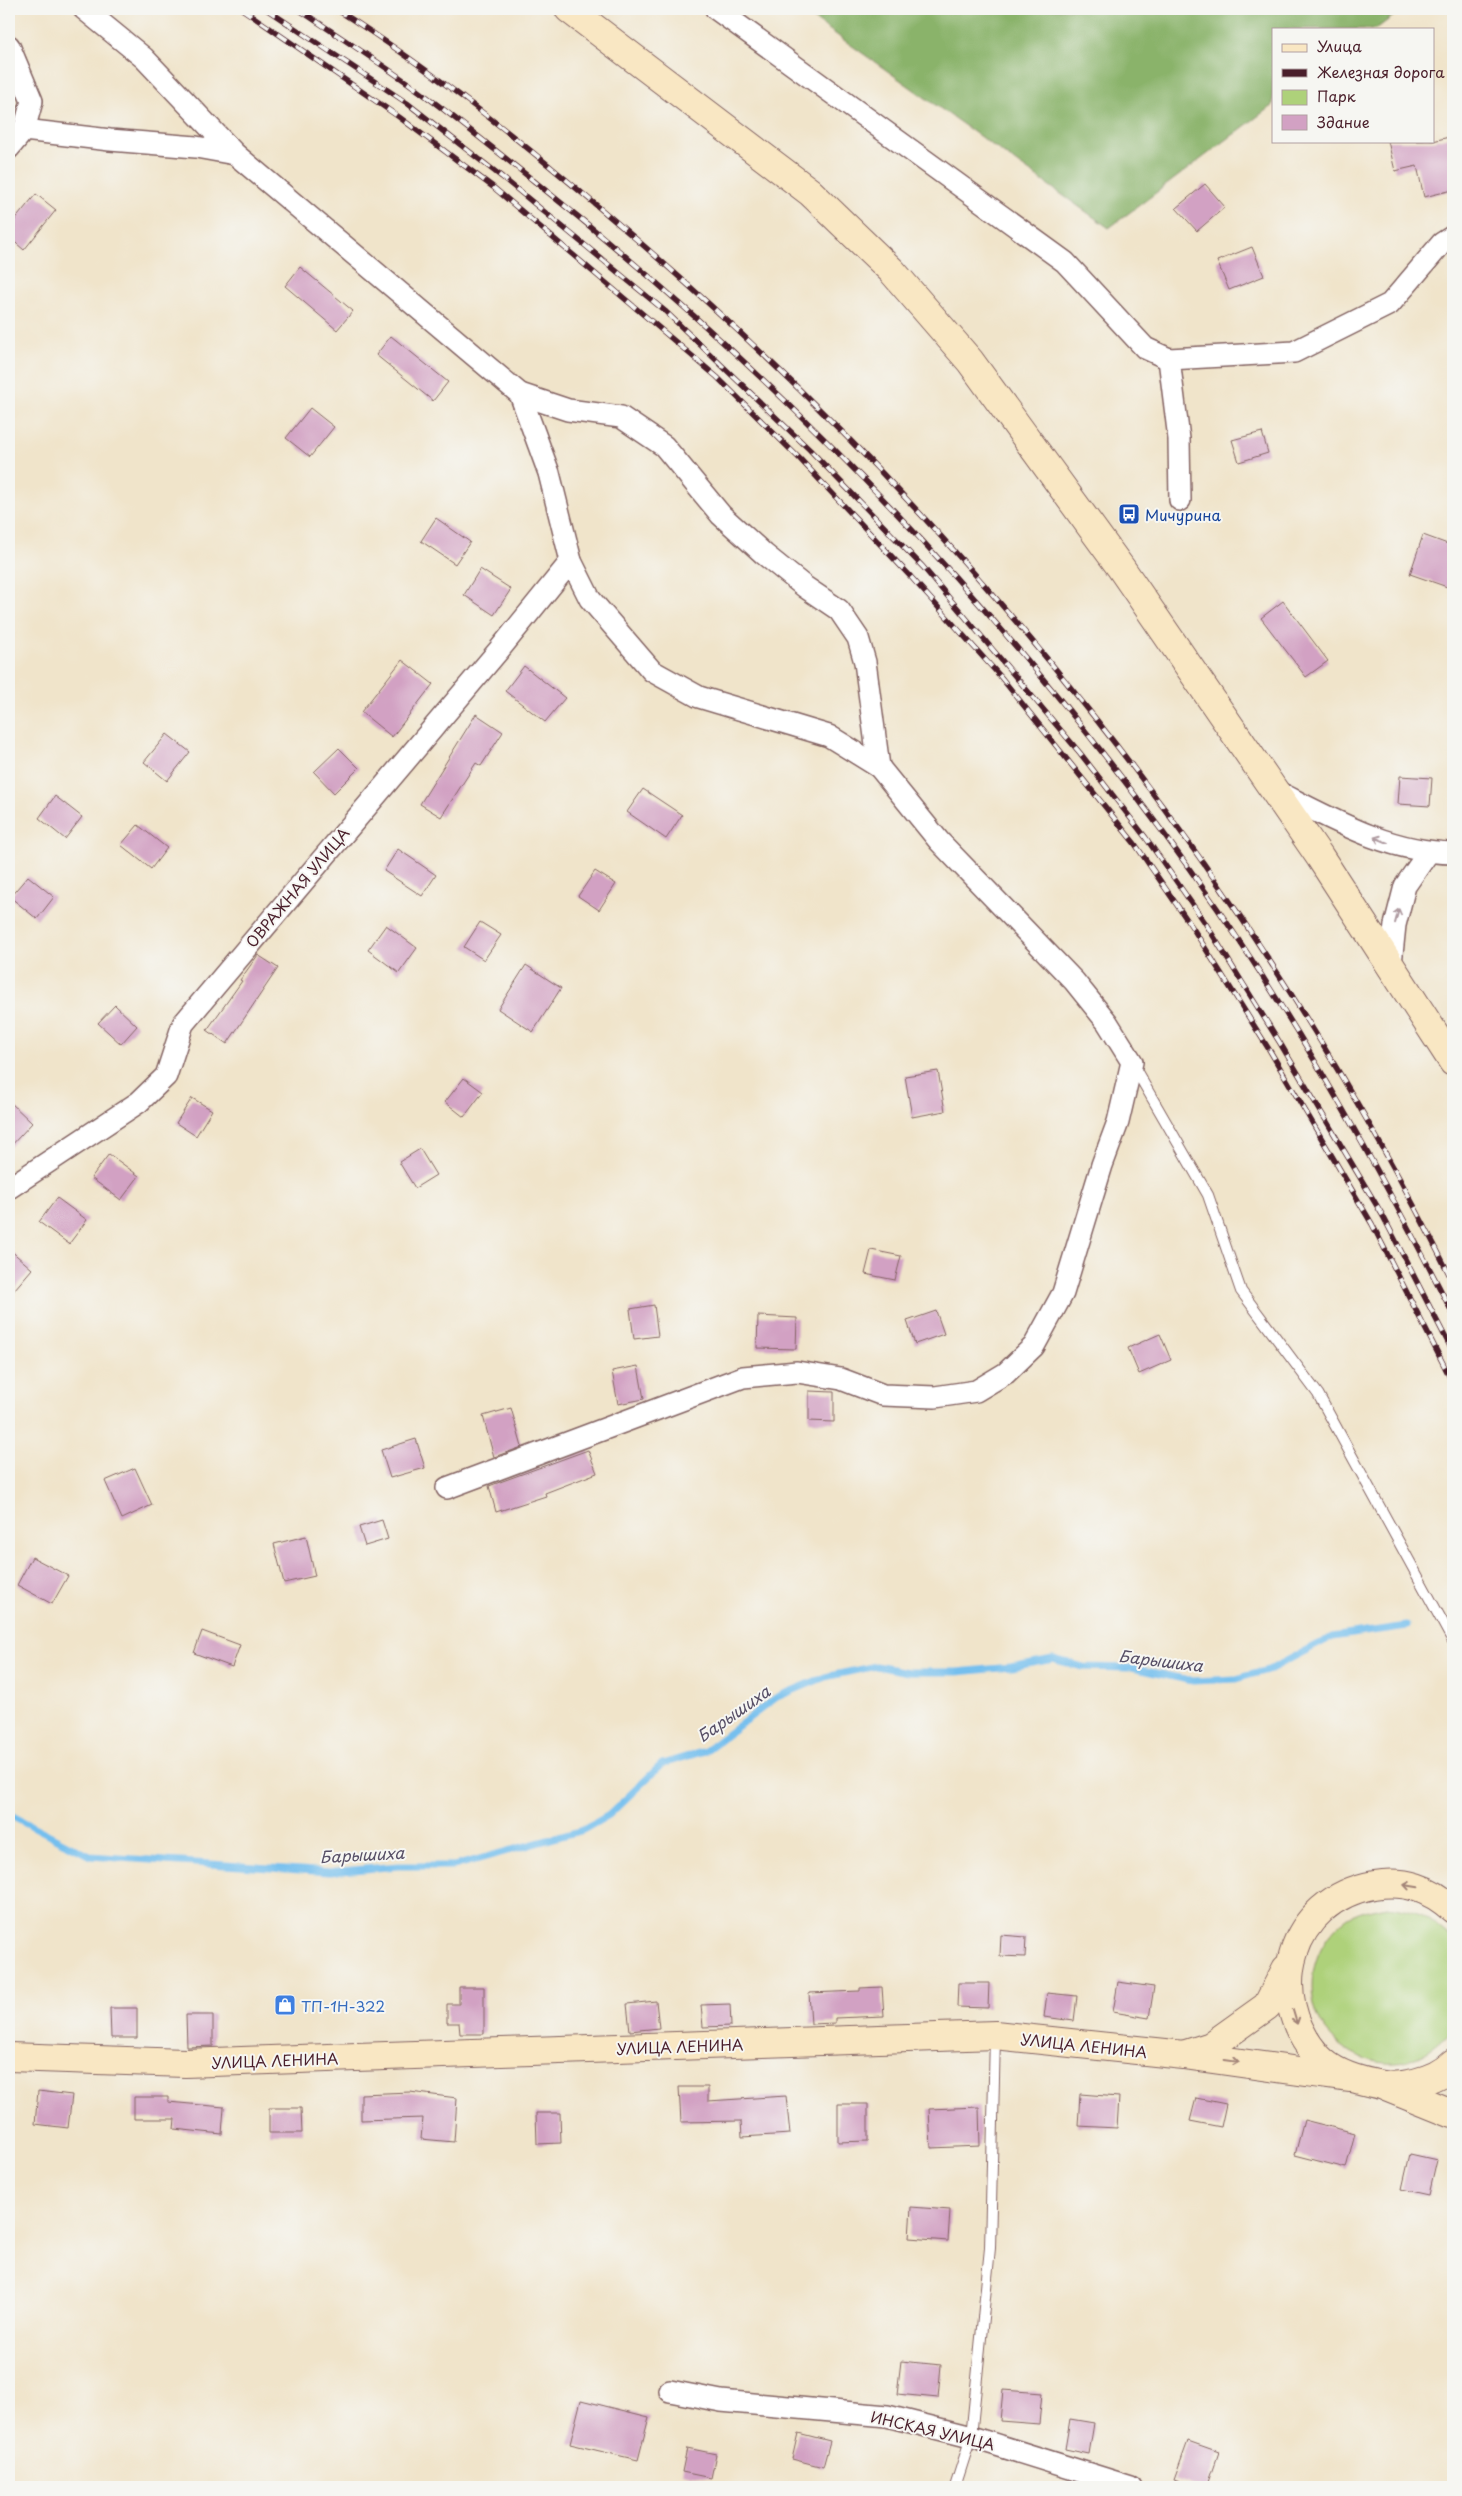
<svg xmlns="http://www.w3.org/2000/svg" width="1462" height="2496" font-family="'Playpen Sans',sans-serif">
	<style>
		.green { fill: #aed17a; stroke: #7c7852 }
		.forest { fill: #8ab36a; stroke: #6a694a }
		.lines { fill: none; stroke-linecap: round; stroke-linejoin: round }
		.stream { stroke: #75bfee; stroke-width: 7 }
		.building { fill: #d2a1c3 }
		.service-casing { stroke: #846463; stroke-width: 12 }
		.minor-casing { stroke: #846463; stroke-width: 24 }
		.secondary-casing { stroke: #846463; stroke-width: 30 }
		.service { stroke: #fff; stroke-width: 10 }
		.minor { stroke: #fff; stroke-width: 21 }
		.secondary { stroke: #f9e7c3; stroke-width: 28 }
		.rail-casing { stroke: #4a1f2b; stroke-width: 5.5 }
		.rail { stroke: #f6f6f2; stroke-width: 4; stroke-dasharray: 11; stroke-linecap: butt }
		.oneway { stroke: #ae9aa0 }
		.oneway2 { stroke: #a28377 }
		.labels { text-anchor: middle; dominant-baseline: central; stroke-width: 4; stroke-linejoin: round; paint-order: stroke }
		.transit-label { font-size: 15px; fill: #164399; stroke: #f6f6f2; text-anchor: start }
		.street-label { font-size: 15px; fill: #4a1f2b; stroke: #f6f6f2 }
		.shop-label { font-size: 15px; fill: #366cbe; stroke: #f6f6f2; text-anchor: start }
		.water-label { font-size: 16px; font-style: italic; fill: #574f66; stroke: #f6f6f2 }
	</style>
	<rect width="100%" height="100%" fill="#f6f6f2"/>
	<filter id="ink" filterUnits="userSpaceOnUse"><feTurbulence type="fractalNoise" baseFrequency=".02" numOctaves="2"/><feDisplacementMap in="SourceGraphic" scale="10" xChannelSelector="R" yChannelSelector="G"/><feConvolveMatrix kernelMatrix="1 2 1 2 8 2 1 2 1" color-interpolation-filters="sRGB"/></filter>
	<filter id="wash" filterUnits="userSpaceOnUse"><feTurbulence type="fractalNoise" baseFrequency=".0096" numOctaves="4" result="noise"/><feDisplacementMap in="SourceGraphic" scale="20" xChannelSelector="R" yChannelSelector="G"/><feGaussianBlur stdDeviation="1.12" result="paint"/><feColorMatrix in="noise" values="0 0 0 0 0 0 0 0 0 0 0 0 0 0 0 0 0 1.4 0 .05"/><feComposite in="paint" operator="in"/></filter>
	<g filter="url(#wash)">
		<rect width="100%" height="100%" fill="#f0e4ca"/>
		<!-- green -->
		<path class="green" d="M1388,1906c36,5 38,11 65,33v91c-12,13 -23,22 -40,29 -33,14 -79,-8 -94,-40 -15,-33 -5,-74 23,-97 13,-11 30,-13 46,-16z"/>
		<!-- forest -->
		<path class="forest" d="M800,9h603l-27,20h-103v76l-164,123z"/>
		<g class="lines">
			<!-- stream -->
			<path class="stream" d="M9,1814l81,42 240,16 69,-6h55l129,-36 26,-15 53,-51 43,-13 72,-54 48,-20 51,-11 32,6h49l54,-5 42,-8 30,8 49,1 61,13 43,-2 35,-10 61,-32 75,-11"/>
		</g>
		<g id="blocks">
			<!-- building -->
			<g class="building">
				<path d="M1453,136v54l-29,7 -7,-31 -22,5 -7,-30h45z"/>
				<path d="M1205,184l20,23 -28,24 -21,-23z"/>
				<path d="M36,194l20,16 -32,40 -15,-13v-10z"/>
				<path d="M1252,247l12,29 -35,14 -12,-29z"/>
				<path d="M300,267l53,44 -16,19 -52,-44z"/>
				<path d="M391,336l57,46 -15,19 -57,-46z"/>
				<path d="M310,408l24,19 -24,30 -24,-19z"/>
				<path d="M1262,432l6,21 -29,9 -7,-22z"/>
				<path d="M436,518l34,24 -15,22 -34,-23z"/>
				<path d="M1423,535l30,11v43l-43,-15z"/>
				<path d="M480,569l31,20 -17,26 -30,-20z"/>
				<path d="M1283,601l45,60 -22,16 -45,-59z"/>
				<path d="M402,660l31,24 -41,53 -31,-25z"/>
				<path d="M524,666l41,32 -20,24 -40,-31z"/>
				<path d="M476,714l27,18 -22,34 -5,-3 -35,54 -21,-13z"/>
				<path d="M167,734l23,18 -23,29 -23,-19z"/>
				<path d="M339,748l20,20 -25,25 -20,-21z"/>
				<path d="M1400,776l32,2 -2,28 -32,-2z"/>
				<path d="M643,789l39,26 -16,24 -39,-27z"/>
				<path d="M55,796l27,21 -17,22 -26,-21z"/>
				<path d="M138,825l29,23 -16,21 -30,-24z"/>
				<path d="M398,849l38,26 -14,21 -38,-25z"/>
				<path d="M595,871l21,13 -17,26 -21,-14z"/>
				<path d="M28,876l26,21 -17,22 -27,-22z"/>
				<path d="M480,922l21,13 -17,25 -20,-13z"/>
				<path d="M386,925l31,23 -18,25 -31,-23z"/>
				<path d="M258,955l20,13 -51,76 -20,-14 35,-49 -2,-1z"/>
				<path d="M526,965l35,23 -28,44 -35,-23z"/>
				<path d="M115,1005l22,21 -16,18 -23,-21z"/>
				<path d="M938,1071l7,40 -33,6 -7,-41z"/>
				<path d="M464,1078l19,14 -19,25 -19,-15z"/>
				<path d="M192,1098l20,12 -16,26 -20,-13z"/>
				<path d="M9,1101l23,22 -23,25z"/>
				<path d="M420,1149l16,26 -21,13 -16,-26z"/>
				<path d="M109,1154l30,22 -18,24 -30,-22z"/>
				<path d="M57,1198l30,22 -18,24 -30,-22z"/>
				<path d="M9,1249l23,20 -23,27z"/>
				<path d="M871,1250l30,6 -6,24 -30,-6z"/>
				<path d="M654,1305l4,31 -24,3 -4,-30z"/>
				<path d="M936,1311l8,23 -29,10 -8,-23z"/>
				<path d="M758,1316l39,2 -1,31 -39,-1z"/>
				<path d="M1160,1334l11,26 -32,14 -11,-26z"/>
				<path d="M638,1366l6,33 -26,5 -6,-33z"/>
				<path d="M809,1391l25,1v30l-25,-1z"/>
				<path d="M511,1408l11,39 -28,10 -11,-41z"/>
				<path d="M416,1439l9,29 -35,10 -9,-28z"/>
				<path d="M588,1450l9,23 -52,20 1,3 -50,16 -7,-26z"/>
				<path d="M135,1468l17,37 -30,14 -17,-38z"/>
				<path d="M382,1520l6,19 -23,7 -6,-19z"/>
				<path d="M306,1536l9,40 -31,7 -10,-39z"/>
				<path d="M32,1557l36,19 -16,28 -35,-19z"/>
				<path d="M202,1631l38,14 -8,22 -38,-14z"/>
				<path d="M1001,1935l25,2 -1,20 -25,-1z"/>
				<path d="M1118,1982l36,5 -5,31 -36,-6z"/>
				<path d="M958,1983h31l-1,25 -31,-1z"/>
				<path d="M459,1987h25v47h-24l-1,-11h-12v-19h12z"/>
				<path d="M882,1987l2,29 -49,2v5l-24,1 -2,-31 51,-2v-3z"/>
				<path d="M1047,1993l30,3 -3,25 -30,-4z"/>
				<path d="M656,2001l3,27 -29,3 -3,-27z"/>
				<path d="M730,2004l1,22 -28,1 -2,-22z"/>
				<path d="M110,2008h27v30h-26z"/>
				<path d="M186,2015h27v31l-26,1z"/>
				<path d="M679,2087h29v14l78,-5 4,38 -48,3 -1,-16 -60,1z"/>
				<path d="M38,2091l34,4 -4,33 -33,-4z"/>
				<path d="M410,2092l47,6 -3,44 -33,-3 2,-21 -62,2v-26z"/>
				<path d="M1080,2094l39,3 -2,31 -39,-2z"/>
				<path d="M134,2097h34v5l56,5 -2,27 -48,-5 1,-10h-41z"/>
				<path d="M1196,2098l30,6 -5,23 -31,-6z"/>
				<path d="M838,2104h30v37l-30,1z"/>
				<path d="M979,2107l1,39 -49,2 -2,-39z"/>
				<path d="M269,2108h32l1,25h-33z"/>
				<path d="M536,2113h24l1,30 -24,1z"/>
				<path d="M1304,2120l51,13 -9,35 -51,-13z"/>
				<path d="M1410,2154l27,6 -8,35 -27,-6z"/>
				<path d="M911,2207l39,3 -2,31 -39,-3z"/>
				<path d="M901,2361l40,4 -3,33 -41,-4z"/>
				<path d="M1003,2390l39,3 -3,31 -39,-3z"/>
				<path d="M581,2400l68,17 -11,43 -68,-16z"/>
				<path d="M1070,2419l24,4 -5,31 -24,-5z"/>
				<path d="M798,2433l32,8 -7,26 -31,-8z"/>
				<path d="M1188,2441l31,11 -12,35h-13l-20,-7z"/>
				<path d="M687,2448l29,6 -5,24 -29,-6z"/>
			</g>
		</g>
	</g>
	<g filter="url(#ink)">
		<use href="#blocks" fill-opacity="0" stroke="#846463" stroke-width="1"/>
		<g class="lines">
			<!-- service casing -->
			<g class="service-casing">
				<g id="service">
					<path d="M1133,1065l75,130 33,96 77,103 135,247"/>
					<path d="M955,2487l16,-50 19,-189 5,-212"/>
				</g>
			</g>
			<!-- minor casing -->
			<g class="minor-casing">
				<g id="minor">
					<path d="M84,9l60,49 91,96 285,240 29,79 22,88 19,38 62,72 47,26 130,39 50,31 60,74 135,140 33,41 25,40 -14,60 -16,43 -39,128 -29,53 -28,27 -30,18 -41,6 -52,-2 -42,-16 -44,-7 -54,5 -296,111"/>
					<path d="M716,9l349,253 80,86 24,11"/>
					<path d="M9,46l23,55 -8,29 -15,18"/>
					<path d="M24,130l86,10 86,7 39,7"/>
					<path d="M520,394l48,16 53,7 43,29 57,69 43,39 41,33 34,23 19,28 7,24 14,105"/>
					<path d="M1180,500l-1,-61 -10,-80 125,-7 96,-48 52,-61 11,-7"/>
					<path d="M1274,790c58,29 113,62 179,63"/>
					<path d="M1391,964l4,-39 10,-39 23,-33"/>
					<path d="M9,1188l130,-86 27,-26 17,-52 316,-374 72,-89"/>
					<path d="M670,2391l51,10 166,15 84,21 160,50"/>
				</g>
			</g>
			<!-- secondary casing -->
			<g class="secondary-casing">
				<g id="secondary">
					<path d="M569,9l241,183 82,79 78,90 151,207 199,289 133,205"/>
					<path d="M1453,1909c-24,-21 -47,-29 -79,-24 -85,15 -111,110 -56,172 14,15 35,22 54,26 25,7 63,-1 81,-20"/>
					<path d="M1186,2054l25,-8 56,-40 19,-37"/>
					<path d="M9,2057l176,6 810,-28 189,20 165,23"/>
					<path d="M1386,2087l67,27"/>
				</g>
			</g>
			<!-- service -->
			<use href="#service" class="service"/>
			<!-- minor -->
			<use href="#minor" class="minor"/>
			<!-- secondary -->
			<use href="#secondary" class="secondary"/>
			<!-- rail casing -->
			<g class="rail-casing">
				<g id="rail">
					<path d="M242,9l157,108 94,70 224,190 83,82 111,118 89,99 135,168 57,83 78,124 102,173 81,159"/>
					<path d="M266,9l141,94 95,74 163,134 145,139 113,117 157,186 66,85 58,83 76,122 103,173 70,136"/>
					<path d="M298,9c39,26 79,52 117,79 41,30 80,62 119,93 262,208 492,452 683,727 89,129 165,267 236,406"/>
					<path d="M336,9c106,67 205,148 300,230 336,291 620,644 817,1043"/>
				</g>
			</g>
			<!-- rail -->
			<use href="#rail" class="rail"/>
		</g>
		<!-- one-way arrows -->
		<defs><path id="oneway-shaft" d="M-6 0H5M1.5-3L5.5 0L1.5 3" fill="none" stroke-width="1.6" stroke-linecap="round" stroke-linejoin="round" transform="scale(1.25)"/></defs>
		<g class="oneway">
			<use href="#oneway-shaft" transform="translate(1381 840) rotate(-158)"/>
			<use href="#oneway-shaft" transform="translate(1397 916) rotate(-75)"/>
		</g>
		<g class="oneway2">
			<use href="#oneway-shaft" transform="translate(1411 1886) rotate(-171)"/>
			<use href="#oneway-shaft" transform="translate(1295 2017) rotate(73)"/>
			<use href="#oneway-shaft" transform="translate(1232 2061) rotate(8)"/>
		</g>
	</g>
	<!-- icons -->
	<defs>
		<g id="bus-square" transform="scale(1.125)"><rect x="-9" y="-9" width="18" height="18" rx="4" fill="#1a4fb4" stroke="#f6f6f2"/><path d="M-5-6H5V4H4V6H2V4H-2V6H-4V4H-5ZM-3.5-4V0h7V-4ZM-3.5 1.2v1.5H-2V1.2ZM2 1.2v1.5H3.5V1.2Z" fill="#fff"/></g>
		<g id="shop-square" transform="scale(1.125)"><rect x="-9" y="-9" width="18" height="18" rx="4" fill="#3f7fe0" stroke="#f6f6f2"/><path d="M-5-2.5h2.3a2.7 3.5 0 0 1 5.4 0H5L5.5 6h-11ZM-1.5-2.5h3a1.5 2.3 0 0 0-3 0Z" fill="#fff"/></g>
	</defs>
	<g fill-rule="evenodd">
		<use href="#bus-square" x="1129" y="514"/>
		<use href="#shop-square" x="285" y="2005"/>
	</g>
	<g class="labels">
		<!-- transit labels -->
		<g class="transit-label">
			<text x="1145" y="514">Мичурина</text>
		</g>
		<!-- street labels -->
		<g class="street-label">
			<text transform="translate(297 887) rotate(-50)">ОВРАЖНАЯ УЛИЦА</text>
			<text transform="translate(1084 2045) rotate(6)">УЛИЦА ЛЕНИНА</text>
			<text transform="translate(680 2046) rotate(-2)">УЛИЦА ЛЕНИНА</text>
			<text transform="translate(275 2060) rotate(-2)">УЛИЦА ЛЕНИНА</text>
			<text transform="translate(933 2430) rotate(13)">ИНСКАЯ УЛИЦА</text>
		</g>
		<!-- shop labels -->
		<g class="shop-label">
			<text x="301" y="2005">ТП-1Н-322</text>
		</g>
		<!-- water labels -->
		<g class="water-label">
			<text transform="translate(1161 1660) rotate(7)">Барышиха</text>
			<text transform="translate(733 1713) rotate(-35)">Барышиха</text>
			<text transform="translate(362 1854) rotate(-3)">Барышиха</text>
		</g>
	</g>
	<!-- margin -->
	<rect width="1462" height="2496" fill="none" stroke="#f6f6f2" stroke-width="30"/>
	<!-- legend -->
	<rect x="1272" y="28" width="162" height="115" fill="#f6f6f2" stroke="#b1a0a2"/>
	<rect x="1282" y="44" width="25" height="8" fill="#f9e7c3" stroke="#b1a0a2"/>
	<text x="1317" y="52" font-size="15" fill="#4a1f2b">Улица</text>
	<rect x="1282" y="69" width="25" height="8" fill="#4a1f2b" stroke="#b1a0a2"/>
	<text x="1317" y="78" font-size="15" fill="#4a1f2b">Железная дорога</text>
	<rect x="1282" y="90" width="25" height="15" fill="#aed17a" stroke="#b1a0a2"/>
	<text x="1317" y="102" font-size="15" fill="#4a1f2b">Парк</text>
	<rect x="1282" y="115" width="25" height="15" fill="#d2a1c3" stroke="#b1a0a2"/>
	<text x="1317" y="128" font-size="15" fill="#4a1f2b">Здание</text>
</svg>
